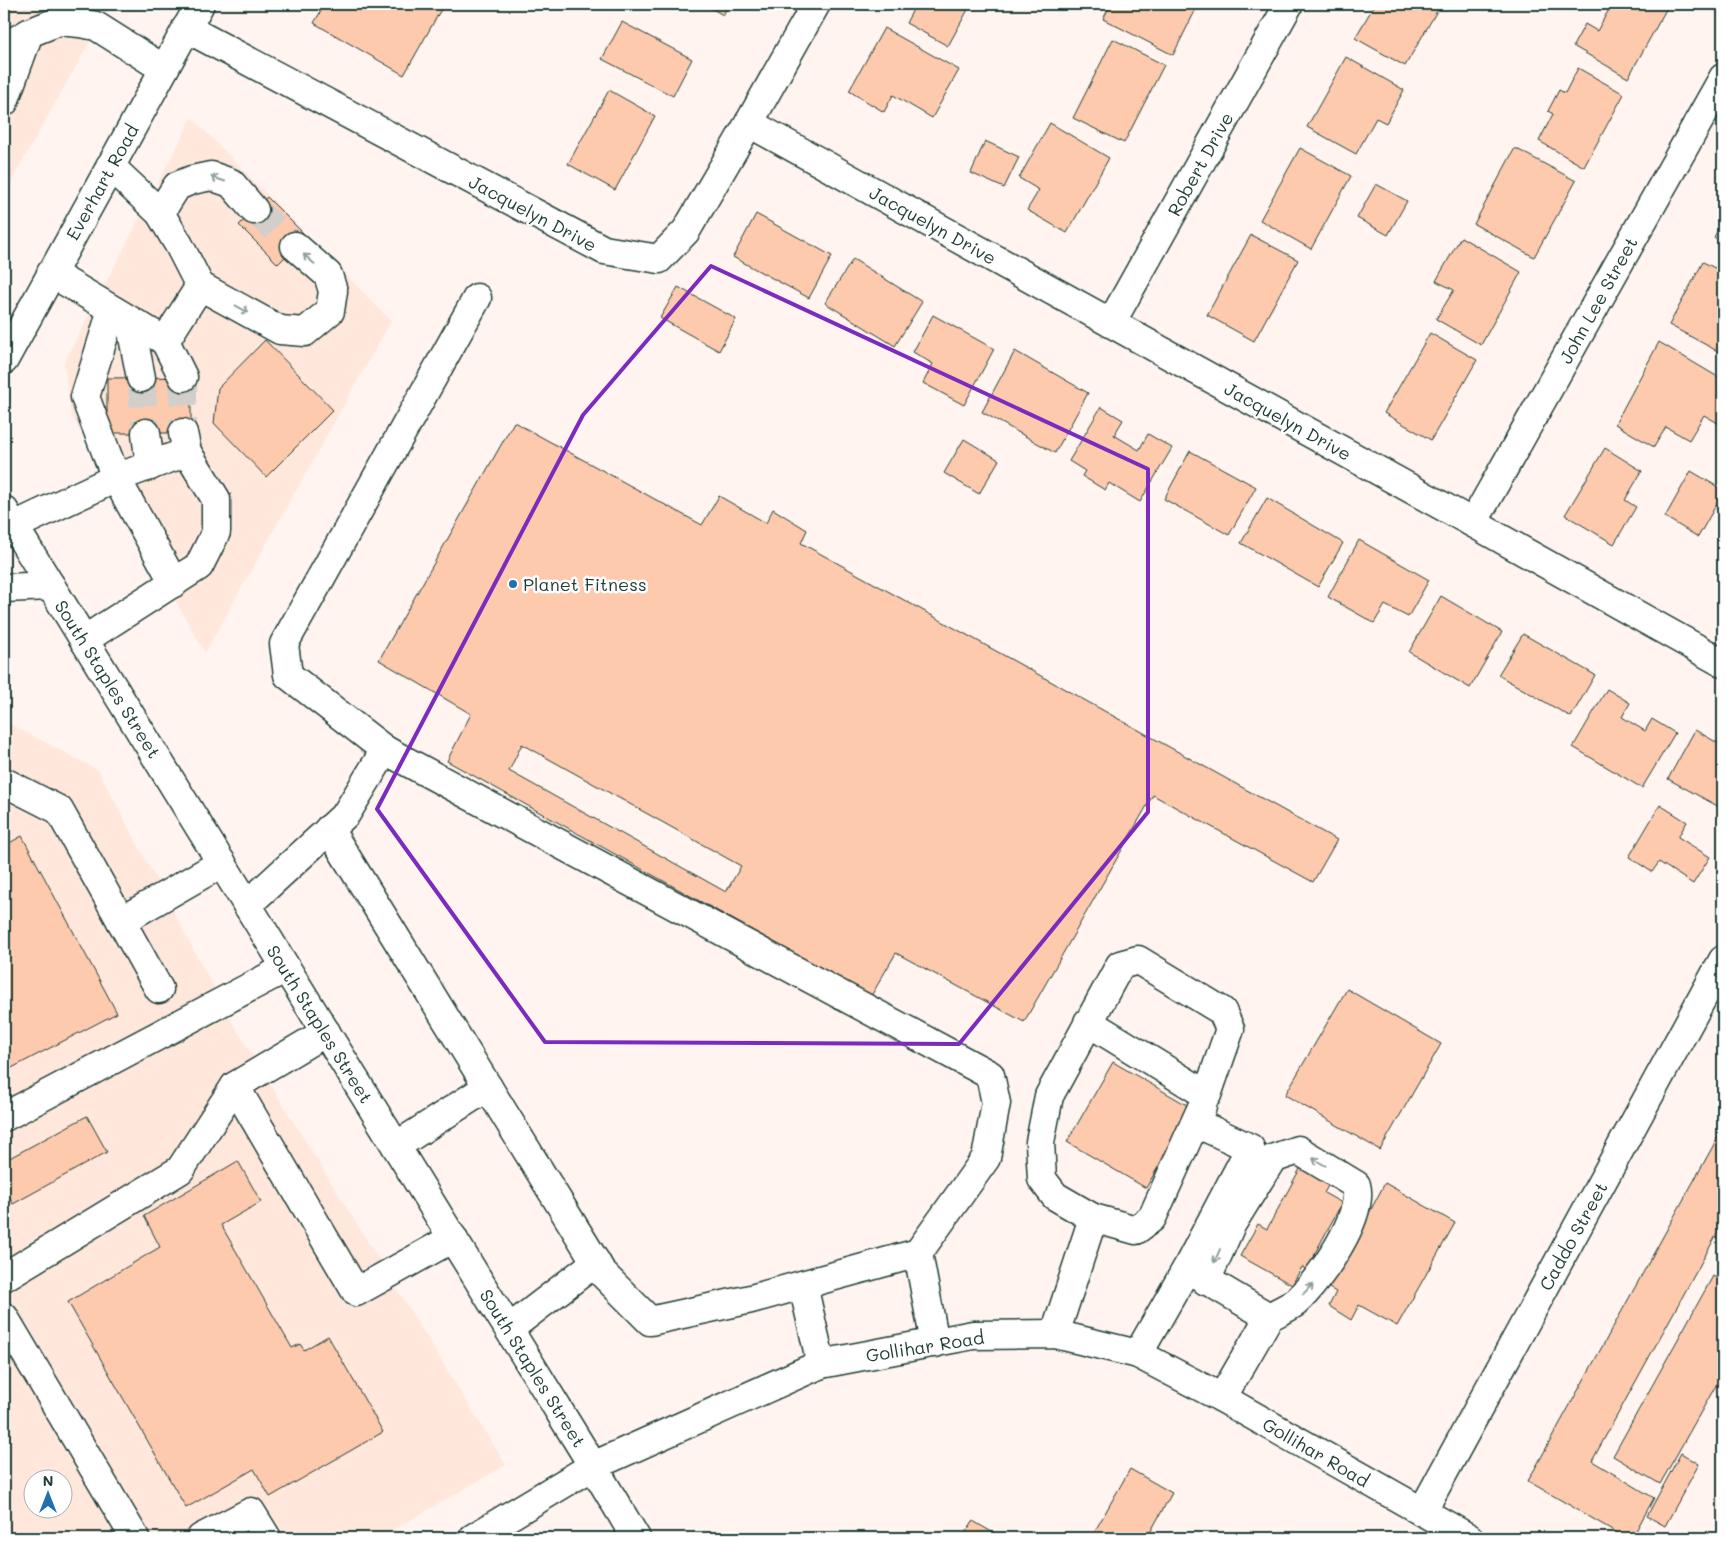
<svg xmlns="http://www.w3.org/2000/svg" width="1727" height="1542" font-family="Mali,sans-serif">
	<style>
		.built { fill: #ffe7dc; fill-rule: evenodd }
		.building { fill: #fecaae; stroke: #1f3d34; fill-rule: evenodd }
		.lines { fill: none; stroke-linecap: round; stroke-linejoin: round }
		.minor-tunnel { stroke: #d2cfca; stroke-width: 28; stroke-dasharray: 28 14; stroke-linecap: butt }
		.minor-casing { stroke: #1f3d34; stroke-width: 31 }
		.major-casing { stroke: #1f3d34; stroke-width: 31 }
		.minor { stroke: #fff; stroke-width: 28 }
		.major { stroke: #fff; stroke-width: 28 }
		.oneway { stroke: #8f9e9a }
		.marked { fill: none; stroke: #7b2cbf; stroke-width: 4; stroke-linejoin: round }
		.poi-dot { fill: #1f6fb2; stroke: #fff; stroke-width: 2 }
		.labels { text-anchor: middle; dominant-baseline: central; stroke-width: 5; stroke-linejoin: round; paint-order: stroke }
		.street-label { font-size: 18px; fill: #1f3d34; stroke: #fff }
		.poi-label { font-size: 18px; fill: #1f3d34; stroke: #fff; text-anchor: start }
	</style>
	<rect width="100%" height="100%" fill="#fff4ef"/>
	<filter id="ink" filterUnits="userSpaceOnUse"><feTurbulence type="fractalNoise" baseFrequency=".02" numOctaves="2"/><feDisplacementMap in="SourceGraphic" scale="10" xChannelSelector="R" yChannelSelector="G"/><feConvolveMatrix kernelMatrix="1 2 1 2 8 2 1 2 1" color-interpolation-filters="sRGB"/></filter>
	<g filter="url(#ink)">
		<!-- built -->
		<g class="built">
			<path d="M4,4h107l-107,190z"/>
			<path d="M192,118l199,203 -186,332 -134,-238 -7,-52z"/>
			<path d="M4,721l94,49 135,254 273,441 -127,73h-375zM32,1480h30v30h-30z"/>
		</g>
		<!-- building -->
		<g class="building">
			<path d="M325,4h119l-40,71 -90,-52z"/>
			<path d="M704,4h25l-6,11z"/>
			<path d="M916,4h55l-23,42 -42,-23z"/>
			<path d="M1111,4h79l-1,3 6,4 -22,44 -70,-36z"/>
			<path d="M1375,4h66l-36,62 -50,-28z"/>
			<path d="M1612,4h57l-41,74 -55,-32 12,-22 12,7z"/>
			<path d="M622,22l70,37 -19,37 -71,-37z"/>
			<path d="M884,28l75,42 -27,48 -39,-23 -9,17 -35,-21z"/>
			<path d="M1113,39l51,26 -40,78 -51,-25z"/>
			<path d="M1346,57l58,33 -18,33 -10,-5 -20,36 -49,-27z"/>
			<path d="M1578,68l46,26 -40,73 -45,-26 14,-27 -5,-3 11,-21 6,3z"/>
			<path d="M609,90l46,26 -40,74 -47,-26z"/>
			<path d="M1050,123l59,35 -42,75 -40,-23 12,-20 -20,-12z"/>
			<path d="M985,141l34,16 -15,31 -33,-15z"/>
			<path d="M1300,148l51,28 -40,73 -51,-29z"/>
			<path d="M1515,148l61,33 -42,76 -60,-33z"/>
			<path d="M1376,184l31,17 -19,34 -31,-17z"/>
			<path d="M267,197l39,39 -28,28 -39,-39z"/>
			<path d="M756,214l76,42 -23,42 -76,-41z"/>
			<path d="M1723,222v21l-9,-6z"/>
			<path d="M1251,235l47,25 -44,81 -47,-26z"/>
			<path d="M1461,237l60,35 -40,73 -45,-26 18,-29 -18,-9z"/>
			<path d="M853,259l69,43 -27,44 -70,-43z"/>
			<path d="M1703,262l20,10v82l-54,-29z"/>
			<path d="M678,287l58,32 -17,32 -59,-33z"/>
			<path d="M933,315l61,34 -30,56 -41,-22 10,-19 -20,-12z"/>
			<path d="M1430,333l47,27 -46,80 -47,-27z"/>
			<path d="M265,340l68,70 -67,67 -52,-54 4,-35z"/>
			<path d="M1659,342l64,38v35l-5,8 -14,-8 -15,25 -23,-13 -12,20 -39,-23z"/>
			<path d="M1015,351l73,42 -33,60 -73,-41z"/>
			<path d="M191,377v56h-84v-55z"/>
			<path d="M1101,407l22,13 -9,15 25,15 9,-16 24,14 -32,54 -31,-19 -4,7 -23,-14 3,-5 -16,-10z"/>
			<path d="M514,422l188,103 17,-29 47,27 7,-14 34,21 -6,13 536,297 -24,42 -160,-87 -129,227 -128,-69 -25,43 -424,-235 24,-47 -92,-54zM522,744l219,122 -15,26 -217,-121z"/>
			<path d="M964,439l35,21 -20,34 -35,-21z"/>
			<path d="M1605,448l37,23 -17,29 11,7 -22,37 -49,-29z"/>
			<path d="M1190,451l66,36 -27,48 -65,-36z"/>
			<path d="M1691,471l32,19v3l-25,44 -33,-20z"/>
			<path d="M1267,498l76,45 -25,44 -77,-44z"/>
			<path d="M1359,540l70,40 -21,37 -23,-12 -11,18 -46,-26z"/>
			<path d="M1441,596l61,36 -32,56 -61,-36z"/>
			<path d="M1523,634l72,41 -24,42 -73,-42z"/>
			<path d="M1607,689l23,14 -8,14 23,14 7,-12 23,14 -33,55 -69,-41z"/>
			<path d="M1695,730l28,16v63l-55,-30z"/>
			<path d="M1660,805l27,17 -9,15 32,20 -17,27 -34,-22 -7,10 -23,-15z"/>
			<path d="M22,836l95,177 -113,59v-226z"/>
			<path d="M1347,989l94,55 -61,106 -95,-55z"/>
			<path d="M1113,1062l79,46 -46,80 -79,-46z"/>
			<path d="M87,1116l20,36 -94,52 -9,-17v-26z"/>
			<path d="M1723,1128v95l-131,238 62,37 -22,40h-6l-98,-57z"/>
			<path d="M238,1161l23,41 -40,23 71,123 8,-4 4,6 24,-14 55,96 -113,65 -16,-28 -68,39 -118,-206 92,-55 -16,-31z"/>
			<path d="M1301,1167l28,17 -5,9 18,10 -28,52 4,3 -8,14 -8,-5 -10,18 -52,-29 18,-32 9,5z"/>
			<path d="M1385,1183l70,40 -58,103 -38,-21 -8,15 -22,-14 7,-14 -7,-4z"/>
			<path d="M1713,1276l10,6v91l-63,111 -47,-28z"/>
			<path d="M1681,1453l18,11 -34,62 -18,-10z"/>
			<path d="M1130,1469l42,24 -25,45h-56z"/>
			<path d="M973,1521l29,17h-40z"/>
		</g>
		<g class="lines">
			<!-- minor-tunnel -->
			<g class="minor-tunnel">
				<path d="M254,210l41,36"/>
				<path d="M183,377v56"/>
				<path d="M141,378l5,55"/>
			</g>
			<!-- minor casing -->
			<g class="minor-casing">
				<g id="minor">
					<path d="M186,28l418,222 55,9 27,-28 63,-108 67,-119"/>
					<path d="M4,47l25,-14 30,-12 21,2 16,3 68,43"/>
					<path d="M4,102l25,-69"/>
					<path d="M749,123l724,400 250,140"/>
					<path d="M160,213l17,-27 15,-6 19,-4 20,7 23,27"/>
					<path d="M51,273l114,68 35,-55 -21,-41 -19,-32 -50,-47"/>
					<path d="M200,286l80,44 25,2 25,-21 3,-20 -5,-16 -33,-29"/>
					<path d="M130,321l11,57"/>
					<path d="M1111,323l178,-319"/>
					<path d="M165,341l18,36"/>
					<path d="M146,433l4,33"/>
					<path d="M1473,523l250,-445"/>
					<path d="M14,526l102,-48 -31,-81 27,-87"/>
					<path d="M174,583l-58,-105 71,-26 -4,-19"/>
					<path d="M84,640l115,-74 17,-34v-33l-29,-47"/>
					<path d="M4,782l55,28 100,179"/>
					<path d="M329,829l274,445 47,47 101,-22 167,-46 68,-95 10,-55 -6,-28 -605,-325"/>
					<path d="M247,905l99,-91 39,-64 -97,-75 -4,-31 193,-346"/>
					<path d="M121,921l101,-58"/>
					<path d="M235,1086l121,206 97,-54"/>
					<path d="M4,1117l282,-149"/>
					<path d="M396,1146l92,-59"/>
					<path d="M1093,1218l43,12 16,-12 50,-111"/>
					<path d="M918,1253l17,90"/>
					<path d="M1191,1271l78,46 -47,81"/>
					<path d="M4,1277l176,-107 55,-84 91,-54"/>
					<path d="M1206,1281l25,-56 41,-66 26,-9 58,35c9,31 -37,96 -60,117 -8,6 -18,10 -27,15"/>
					<path d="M803,1285l18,79"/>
					<path d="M4,1317l131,221"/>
					<path d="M509,1329l87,-67"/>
					<path d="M1055,1334l38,-116 -38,-22 -13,-17 -2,-37 9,-46 71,-131 18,-5 84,51 8,18 -23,66 -119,-73"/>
					<path d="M1138,1354l49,-86 63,-120 -54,-25"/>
					<path d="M1422,1512l301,-552"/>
					<path d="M201,1538l50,-26 16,26"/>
					<path d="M473,1538l120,-72 228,-102 152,-29 82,-1 83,20 84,44 247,140"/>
				</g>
			</g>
			<!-- major casing -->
			<g class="major-casing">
				<g id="major">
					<path d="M4,360l196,-356"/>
					<path d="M4,510l589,956 43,72"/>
					<path d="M4,588l47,-2"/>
				</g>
			</g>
			<!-- minor -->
			<use href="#minor" class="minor"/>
			<!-- major -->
			<use href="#major" class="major"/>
		</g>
		<!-- one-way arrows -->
		<defs><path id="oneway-shaft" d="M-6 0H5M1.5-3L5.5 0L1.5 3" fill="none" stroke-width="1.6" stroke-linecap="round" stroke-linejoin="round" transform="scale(1.25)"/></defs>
		<g class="oneway">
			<use href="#oneway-shaft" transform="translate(218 179) rotate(-161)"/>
			<use href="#oneway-shaft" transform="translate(309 259) rotate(-139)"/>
			<use href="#oneway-shaft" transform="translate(242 309) rotate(29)"/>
			<use href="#oneway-shaft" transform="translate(1319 1162) rotate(-150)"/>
			<use href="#oneway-shaft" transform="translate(1217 1256) rotate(114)"/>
			<use href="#oneway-shaft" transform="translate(1308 1289) rotate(-46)"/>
		</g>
	</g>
	<!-- marked area -->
	<path class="marked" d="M711,266l437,203v343l-189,232 -414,-2 -168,-233 206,-394z"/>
	<!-- markers -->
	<circle class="poi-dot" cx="513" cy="584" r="5"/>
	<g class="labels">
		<!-- street labels -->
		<g class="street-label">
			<text transform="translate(1200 164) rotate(-61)">Robert Drive</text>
			<text transform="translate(102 182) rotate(-61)">Everhart Road</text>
			<text transform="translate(533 213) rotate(28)">Jacquelyn Drive</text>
			<text transform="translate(933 225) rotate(29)">Jacquelyn Drive</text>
			<text transform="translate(1598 300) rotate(-61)">John Lee Street</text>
			<text transform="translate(1288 421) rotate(29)">Jacquelyn Drive</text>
			<text transform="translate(108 679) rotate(58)">South Staples Street</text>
			<text transform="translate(320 1024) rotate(58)">South Staples Street</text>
			<text transform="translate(1573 1236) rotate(-61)">Caddo Street</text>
			<text transform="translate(925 1346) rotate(-9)">Gollihar Road</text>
			<text transform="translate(533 1368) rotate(58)">South Staples Street</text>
			<text transform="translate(1316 1452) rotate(30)">Gollihar Road</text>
		</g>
		<!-- poi labels -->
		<g class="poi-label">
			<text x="523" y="584">Planet Fitness</text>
		</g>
	</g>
	<!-- margin -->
	<rect width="1727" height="1542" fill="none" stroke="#fff" stroke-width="20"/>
	<rect x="10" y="10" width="1707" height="1522" fill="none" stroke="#1f3d34" stroke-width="2" filter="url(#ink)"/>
	<!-- north arrow -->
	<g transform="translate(48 1494)"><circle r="24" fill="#ffffff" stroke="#a5b1ae"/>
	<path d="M0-4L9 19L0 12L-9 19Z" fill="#1f6fb2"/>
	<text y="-8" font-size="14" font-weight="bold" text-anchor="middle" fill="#1f3d34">N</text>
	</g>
</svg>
